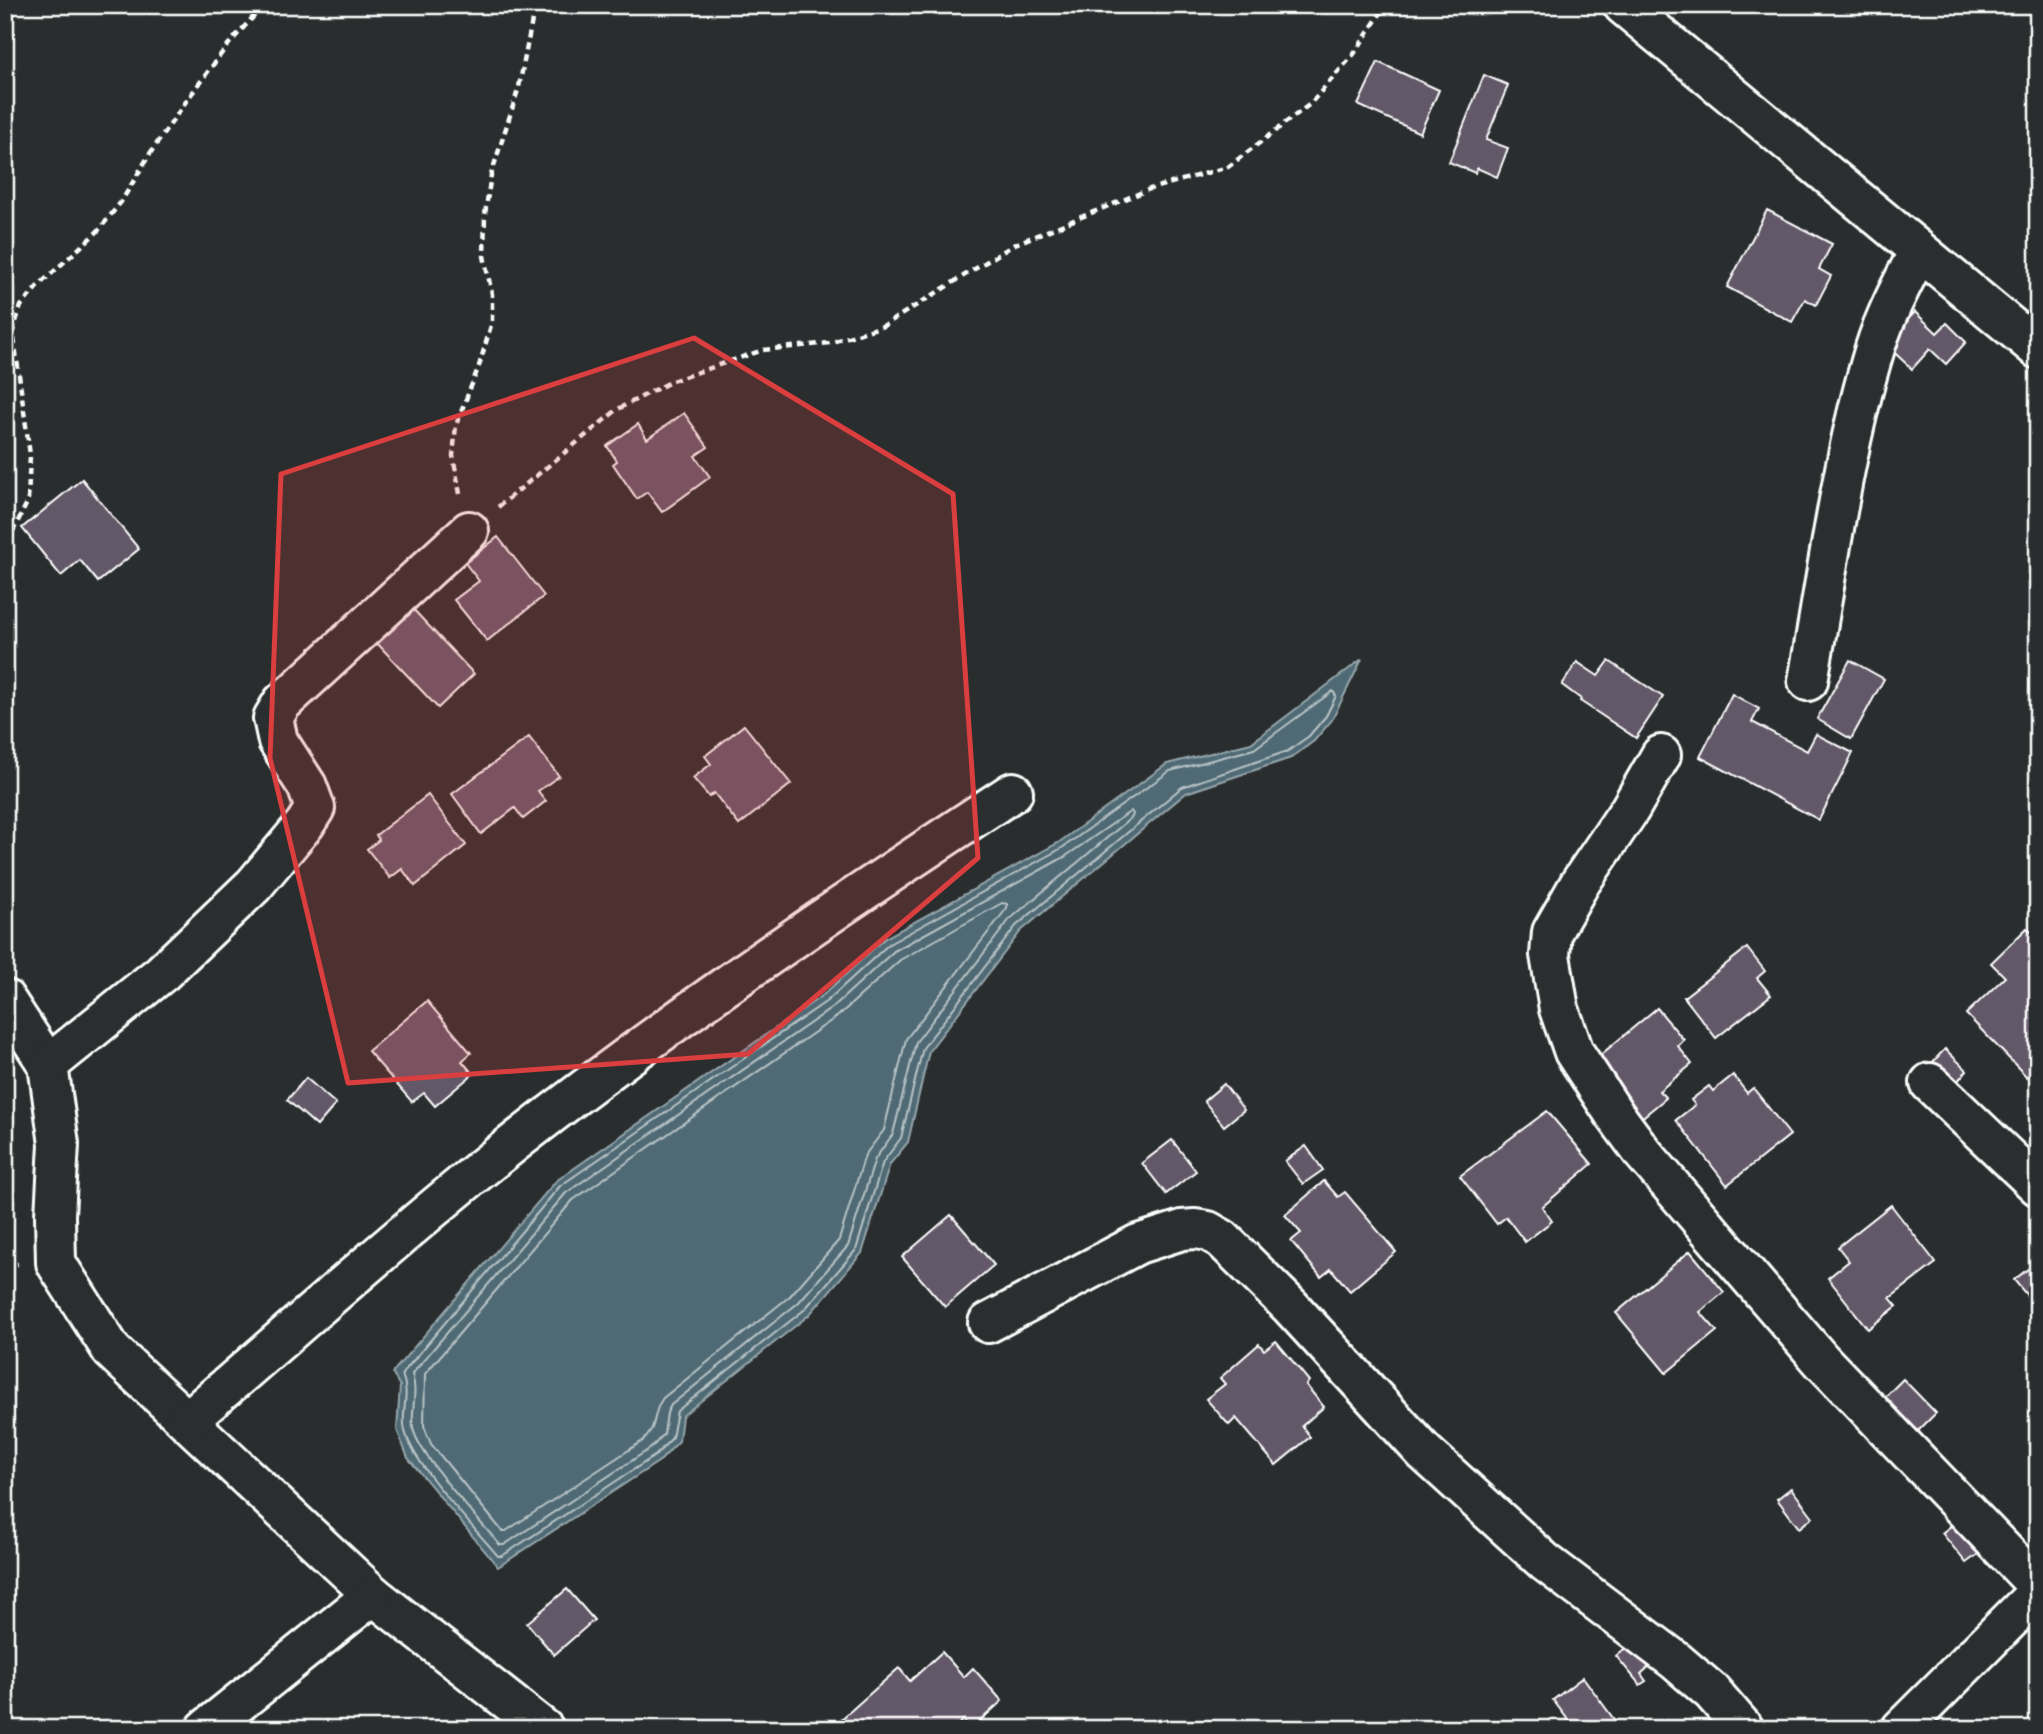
<svg xmlns="http://www.w3.org/2000/svg" width="2043" height="1734" font-family="Sriracha,sans-serif">
	<style>
		.water { fill: #4f6b74; stroke: #95a6ac; stroke-width: 2 }
		.lines { fill: none; stroke-linecap: round; stroke-linejoin: round }
		.shore { stroke: #b9c4c7; stroke-width: 2 }
		.building { fill: #635968; stroke: #fff; stroke-width: 2 }
		.minor-casing { stroke: #fff; stroke-width: 44 }
		.path { stroke: #fff; stroke-width: 4.5; stroke-dasharray: 7 5; stroke-linecap: butt }
		.minor { stroke: #2a2d2e; stroke-width: 38 }
		.marked { fill: #da3e3e; fill-opacity: 0.2; stroke: #da3e3e; stroke-width: 5; stroke-linejoin: round }
	</style>
	<rect width="100%" height="100%" fill="#2a2d2e"/>
	<filter id="ink" filterUnits="userSpaceOnUse"><feTurbulence type="fractalNoise" baseFrequency=".0143" numOctaves="2"/><feDisplacementMap in="SourceGraphic" scale="14" xChannelSelector="R" yChannelSelector="G"/><feConvolveMatrix kernelMatrix="1 2 1 2 8 2 1 2 1" color-interpolation-filters="sRGB"/></filter>
	<g filter="url(#ink)">
		<!-- water -->
		<path class="water" d="M1362,659l-30,61 -18,21 -23,17 -105,35 -165,138 -92,120 -21,91 -18,22 -28,89 -53,62 -127,101 -3,25 -18,19 -163,107 -90,-109 -11,-28 3,-44 -8,-13 164,-192 267,-186 62,-57 173,-95 109,-79 84,-21z"/>
		<g class="lines">
			<!-- shore -->
			<g class="shore">
				<path d="M1333,691l3,5 -10,20 -17,20 -21,15 -106,36 -166,139 -93,122 -22,90 -18,24 -27,88 -52,60 -127,101 -5,27 -16,17 -154,101h-4c-25,-30 -84,-90 -93,-125 -5,-20 6,-34 -3,-57l158,-188 267,-185 62,-57 173,-96 108,-77 84,-22z"/>
				<path d="M1131,811l2,3 -1,3 -122,102 -94,123 -23,92 -18,25 -27,87 -50,57 -127,102 -4,8 -3,21 -13,14 -147,97h-4c-20,-24 -82,-90 -87,-117 -2,-19 5,-36 -1,-54l154,-181 266,-185 62,-57 172,-95z"/>
				<path d="M1002,903l5,1v4l-101,131 -22,91 -19,25 -26,85 -49,56 -127,102c-12,16 -4,26 -19,42l-138,91h-4l-71,-87 -7,-18 1,-52 148,-174 265,-184 62,-56z"/>
			</g>
		</g>
		<!-- building -->
		<g class="building">
			<path d="M1378,62l61,28 -19,43 -62,-28z"/>
			<path d="M1484,75l24,10 -22,55 22,8 -11,29 -20,-9 -2,5 -26,-11z"/>
			<path d="M1767,210l65,34 -13,25 12,7 -15,29 -11,-6 -13,23 -65,-35z"/>
			<path d="M1915,312l22,21 10,-10 19,19 -20,22 -16,-15 -18,20 -27,-25z"/>
			<path d="M684,413l24,34 -13,9 15,21 -48,35 -15,-20 -10,7 -24,-35 4,-3 -10,-15 31,-22 9,15z"/>
			<path d="M82,479l57,70 -41,33 -18,-22 -19,16 -39,-48z"/>
			<path d="M498,537l46,59 -57,45 -33,-41 25,-19 -14,-18z"/>
			<path d="M411,607l63,67 -36,34 -63,-67z"/>
			<path d="M1850,660l34,19 -33,60 -34,-20z"/>
			<path d="M1609,661l54,36 -27,41 -56,-37 1,-2 -19,-14 15,-23 21,14z"/>
			<path d="M1732,694l27,15 -7,13 55,29 9,-17 37,19 -34,67 -119,-63z"/>
			<path d="M744,725l47,59 -52,41 -25,-32 -5,4 -16,-19 18,-14 -6,-8z"/>
			<path d="M529,737l30,39 -21,15 8,10 -23,18 -8,-11 -34,26 -29,-40z"/>
			<path d="M428,795l38,50 -51,41 -13,-17 -12,9 -23,-29 12,-9 -3,-5z"/>
			<path d="M2027,928l11,11v127l-11,11 -61,-63 39,-37 -14,-14z"/>
			<path d="M1747,948l18,23 -8,7 14,17 -55,43 -32,-41z"/>
			<path d="M427,1001l44,52 -9,8 11,13 -38,32 -11,-13 -12,9 -44,-51z"/>
			<path d="M1657,1008l27,32 -6,6 14,18 -33,27 7,7 -27,22 -47,-58z"/>
			<path d="M1945,1049l22,21 -15,18 -24,-21z"/>
			<path d="M1733,1075l14,18 6,-5 37,47 -63,50 -51,-65 19,-15 -4,-5 18,-14 4,5z"/>
			<path d="M306,1078l30,26 -19,22 -30,-26z"/>
			<path d="M1224,1084l20,26 -20,16 -20,-25z"/>
			<path d="M1547,1111l45,53 -50,43 10,14 -27,21 -19,-25 -9,7 -37,-48z"/>
			<path d="M1172,1140l24,31 -30,23 -24,-31z"/>
			<path d="M1306,1146l17,24 -20,14 -18,-23z"/>
			<path d="M1324,1181l14,16 7,-5 51,60 -46,39 -19,-22 -10,8 -30,-36 10,-8 -16,-18z"/>
			<path d="M1891,1205l45,58 -46,35 7,8 -29,23 -40,-51 21,-17 -11,-14z"/>
			<path d="M951,1215l43,50 -49,42 -43,-50z"/>
			<path d="M1690,1251l34,41 -24,20 17,19 -51,42 -50,-60z"/>
			<path d="M2038,1261v40l-4,3 -20,-24z"/>
			<path d="M1276,1341l33,40 -3,4 18,22 -22,19 8,11 -34,28 -40,-47 -7,7 -23,-26 19,-15 -5,-6 39,-34 5,6z"/>
			<path d="M1903,1379l33,34 -19,19 -34,-33z"/>
			<path d="M1791,1488l22,29 -14,11 -22,-29z"/>
			<path d="M1956,1522l25,30 -15,11 -24,-30z"/>
			<path d="M567,1589l27,31 -40,35 -27,-32z"/>
			<path d="M1634,1641l19,22 -12,11 5,7 -6,4 -24,-29z"/>
			<path d="M942,1652l22,25 9,-9 29,33 -31,28 -8,-9 -10,9h-108l-7,-7 61,-54 11,13z"/>
			<path d="M1583,1677l38,52h-46l-22,-29z"/>
		</g>
		<g class="lines">
			<!-- minor casing -->
			<g class="minor-casing">
				<g id="minor">
					<path d="M1623,5l415,344"/>
					<path d="M1808,681c20,-111 34,-225 67,-333 11,-35 28,-66 44,-97"/>
					<path d="M1661,755l-31,54 -50,74 -28,49 -2,23 9,54 15,43 41,63 28,38 178,207 217,226"/>
					<path d="M5,999l43,66 11,79 -4,71 1,48 56,88 261,244 171,134"/>
					<path d="M48,1065l114,-92 92,-88 51,-61 10,-16 -8,-22 -29,-45 -5,-23 9,-15 187,-172"/>
					<path d="M1930,1083l108,103"/>
					<path d="M988,1323l150,-79 44,-14 13,-1 13,2 14,8 68,67 134,146 121,110 131,99 36,31 32,37"/>
					<path d="M187,1421c98,-84 194,-171 294,-252 170,-136 350,-258 532,-377"/>
					<path d="M206,1729l167,-134"/>
					<path d="M1901,1729l137,-137"/>
				</g>
			</g>
			<!-- path -->
			<g class="path">
				<path d="M460,494l-7,-38 3,-31 23,-59 13,-44v-28l-8,-38 1,-42 6,-39 28,-88 16,-82"/>
				<path d="M498,507l120,-98 54,-28 91,-31 66,-7 54,-17 132,-82 135,-55 78,-22 82,-63 44,-50 32,-49"/>
				<path d="M5,541l4,-2 19,-38 2,-46 -17,-124 8,-25 17,-20 60,-55 23,-29 30,-50 36,-52 40,-54 37,-41"/>
				<path d="M5,1265l13,-1"/>
			</g>
			<!-- minor -->
			<use href="#minor" class="minor"/>
		</g>
	</g>
	<!-- marked area -->
	<path class="marked" d="M694,338l259,156 25,364 -230,196 -400,29 -78,-325 11,-284z"/>
	<!-- margin -->
	<rect width="2043" height="1734" fill="none" stroke="#2a2d2e" stroke-width="28"/>
	<rect x="14" y="14" width="2015" height="1706" fill="none" stroke="#fff" stroke-width="2.5" filter="url(#ink)"/>
</svg>
